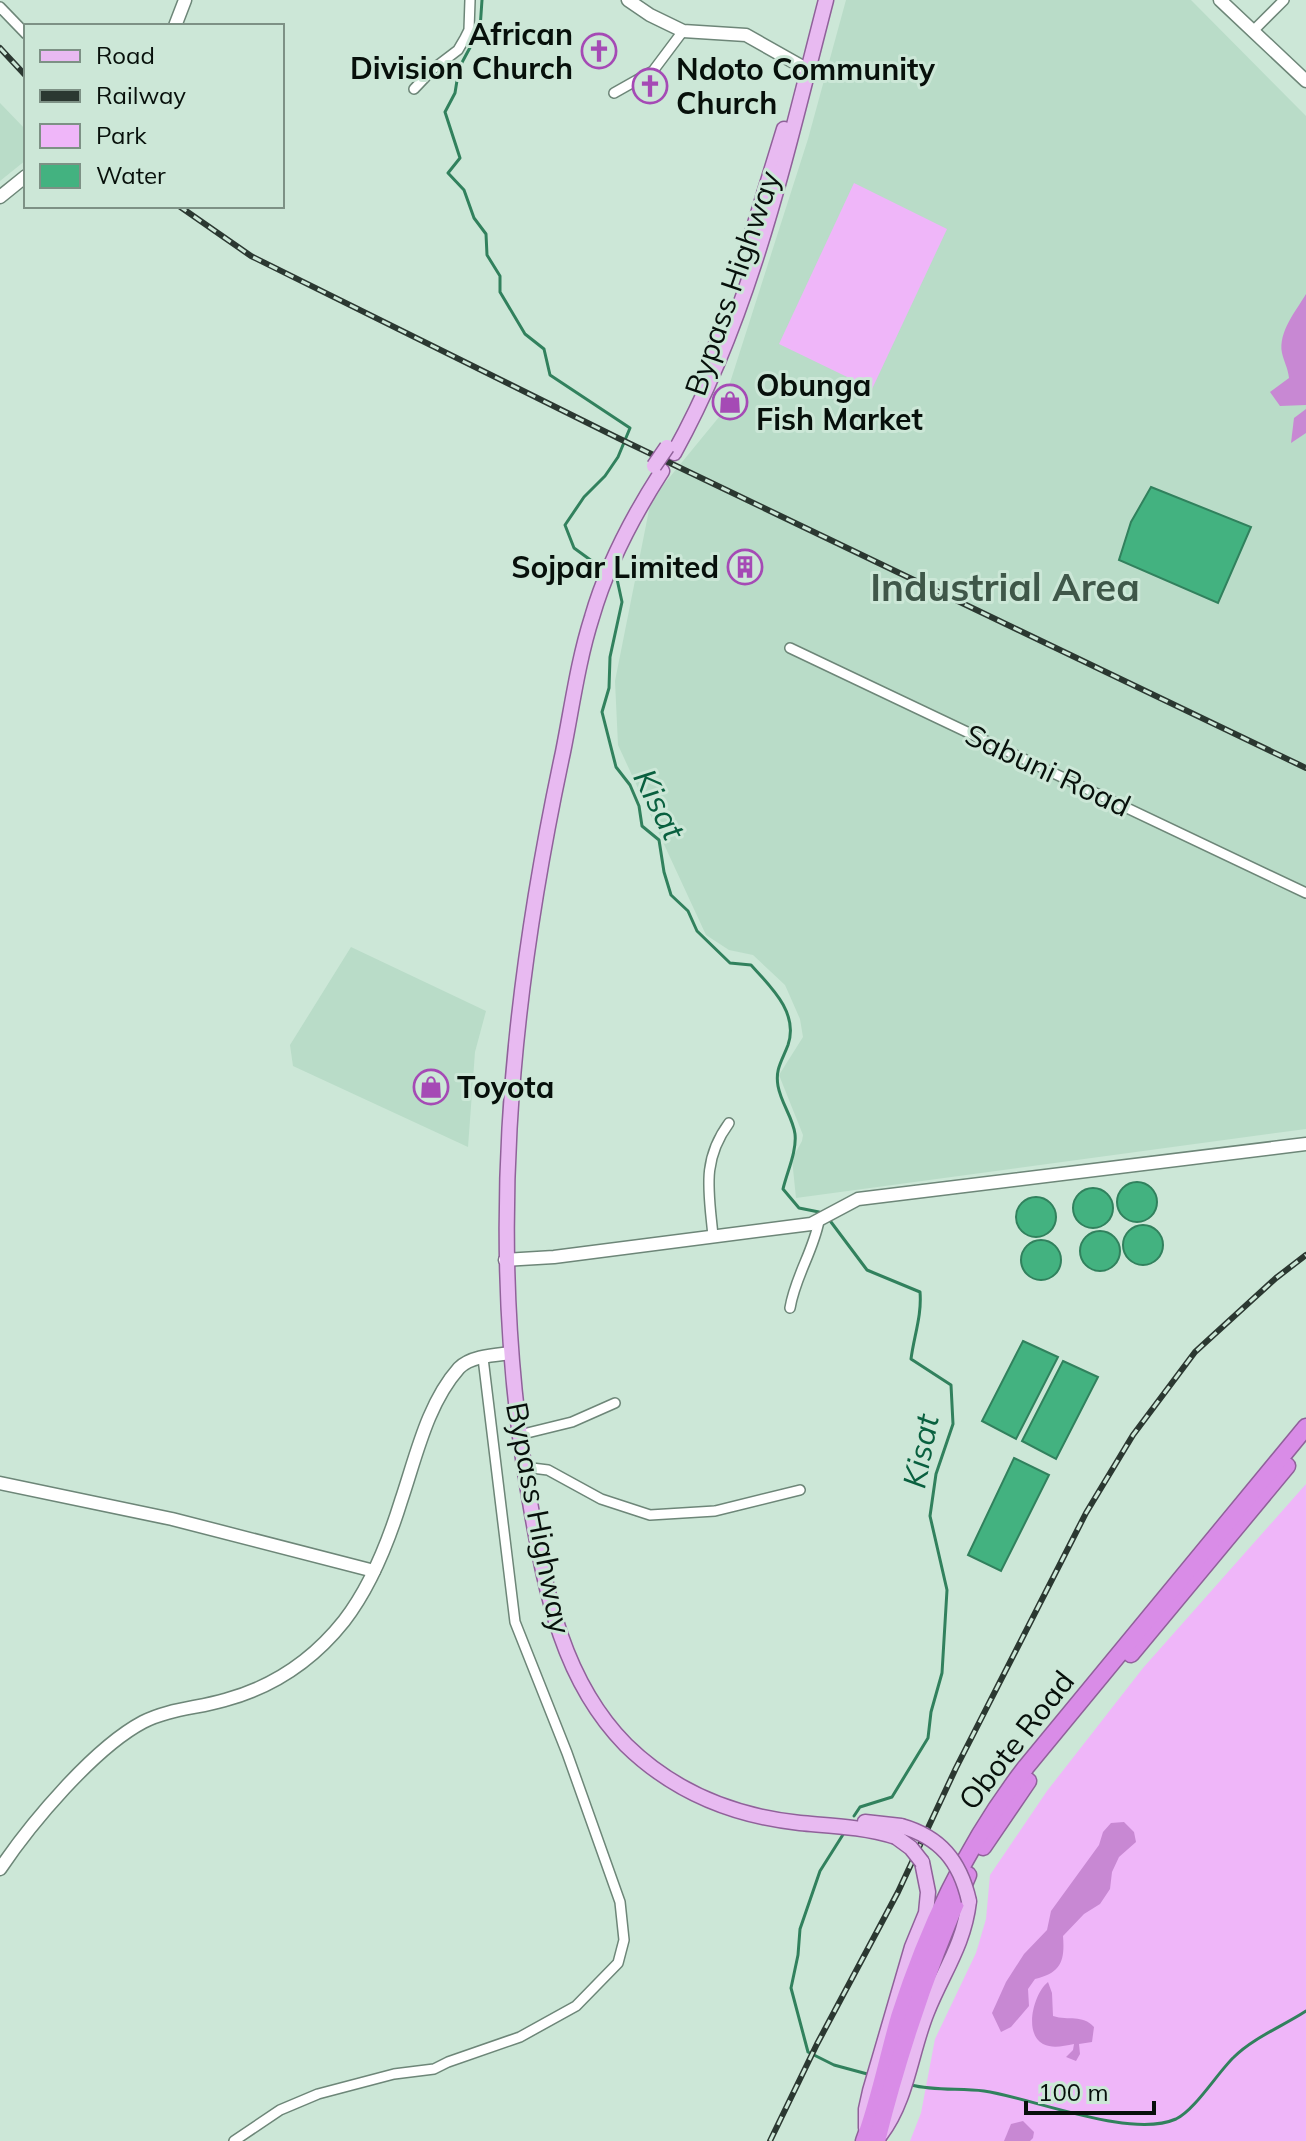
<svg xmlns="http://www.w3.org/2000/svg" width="1306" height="2141" font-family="Mulish,sans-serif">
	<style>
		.built { fill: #b9dcc8 }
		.green { fill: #efb6f9 }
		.forest { fill: #c888d3 }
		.water { fill: #43b280; stroke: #31815d; stroke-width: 2 }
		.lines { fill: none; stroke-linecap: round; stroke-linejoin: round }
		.stream { stroke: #31815d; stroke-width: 3 }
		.street-casing { stroke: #6d8678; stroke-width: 12 }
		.secondary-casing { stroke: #6d8678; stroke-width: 15 }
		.primary-casing { stroke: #90619a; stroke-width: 17 }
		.highway-casing { stroke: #90619a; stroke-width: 19 }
		.street { stroke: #fff; stroke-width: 9 }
		.secondary { stroke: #fff; stroke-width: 12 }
		.primary { stroke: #e8baf1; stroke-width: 14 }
		.highway { stroke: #d98ce7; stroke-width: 16 }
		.rail-casing { stroke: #2b3831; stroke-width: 6 }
		.rail { stroke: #cce7d7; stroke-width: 3; stroke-dasharray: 9; stroke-linecap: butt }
		.primary-bridge-casing { stroke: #90619a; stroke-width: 17; stroke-linecap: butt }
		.primary-bridge { stroke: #e8baf1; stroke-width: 14 }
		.labels { text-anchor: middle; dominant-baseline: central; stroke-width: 6; stroke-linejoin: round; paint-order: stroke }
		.poi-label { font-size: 30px; font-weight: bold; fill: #07100b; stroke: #cce7d7; text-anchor: start }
		.street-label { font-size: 30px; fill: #07100b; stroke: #cce7d7 }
		.water-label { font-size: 32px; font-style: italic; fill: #09603f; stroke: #cce7d7 }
		.district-label { font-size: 38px; font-weight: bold; fill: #3f5749; stroke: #cce7d7 }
	</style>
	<rect width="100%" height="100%" fill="#cce7d7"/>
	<!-- built -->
	<g class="built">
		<path d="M846,0h345l115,116v1013l-510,69 -4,-39 10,-18 1,-6 -24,-60 24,-38 -3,-18 -15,-34 -32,-30 -24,-5 -23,-15 -88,-190 -3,-64 36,-181 68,-83 89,-278z"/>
		<path d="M0,103l26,27v30l-26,21z"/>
		<path d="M351,947l135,64 -11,41 -7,95 -175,-81 -3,-21z"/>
	</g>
	<!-- green -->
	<g class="green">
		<path d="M854,183l93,46 -75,160 -93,-45z"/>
		<path d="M1306,1484v657h-396l11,-28 14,-74 41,-86 10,-34 4,-44 57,-84 96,-123z"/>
	</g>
	<!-- forest -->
	<g class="forest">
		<path d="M1306,294v111l-26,1 -10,-14 19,-14c-1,-10 -5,-16 -7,-25 -4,-21 14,-42 24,-59z"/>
		<path d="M1306,409v24l-15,10 3,-25z"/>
		<path d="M1124,1822l10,10 2,10 -17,15 -7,15 -2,17 -10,15 -16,10 -21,22c2,25 -2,37 -28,43l-7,10 1,17 -18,21 -10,5 -9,-19 14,-31 18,-28 23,-24 4,-19 48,-66 4,-13 8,-9z"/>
		<path d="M1048,1982l4,11 1,23c16,5 29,-2 41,11l-2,15 -13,2 1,10 -4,7 -10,-4 7,-7 1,-6c-11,2 -21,5 -31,0 -20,-11 -9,-51 5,-62z"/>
		<path d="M1023,2121l11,11 -1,6 -3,3h-26l7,-17z"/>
	</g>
	<!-- water -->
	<g class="water">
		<path d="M1151,487l100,40 -33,76 -99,-43 12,-38z"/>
		<circle cx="1137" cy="1202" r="20"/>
		<circle cx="1093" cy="1208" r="20"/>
		<circle cx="1036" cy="1217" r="20"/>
		<circle cx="1143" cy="1245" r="20"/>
		<circle cx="1100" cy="1251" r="20"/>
		<circle cx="1041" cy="1260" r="20"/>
		<path d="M1023,1341l35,16 -42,82 -34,-18z"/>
		<path d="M1063,1361l35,16 -42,82 -34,-18z"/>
		<path d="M1014,1458l35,17 -48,96 -33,-16z"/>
	</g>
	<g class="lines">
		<!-- stream -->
		<g class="stream">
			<path d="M482,0l-2,29 -21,39 -4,25 -10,19 15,46 -12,15 16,17 10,28 12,16 1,21 13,21v16l25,42 19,15 6,26 80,53 -12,29 -13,19 -21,21 -19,28 9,23 22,16"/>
			<path d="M613,575l4,4 5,23 -12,55 -1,31 -7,24 14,55 14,18 9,21 3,20 17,14 5,32 7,23 17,16 9,20 33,32 21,2c20,22 48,48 37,80 -6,16 -13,24 -10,41 3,17 15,32 17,48 2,17 -8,38 -12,55l16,19 20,4"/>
			<path d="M831,1222l36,48 53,22c2,23 -6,44 -9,67l40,26 2,39 -17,50 -6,42 17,74 -5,83 -11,39 -3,26 -36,59 -32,10 -6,9"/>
			<path d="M844,1833l-24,38 -20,58 -2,26 -7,33 17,64 26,13 37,10"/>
			<path d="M911,2085c24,6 49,3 73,6 49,7 146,48 192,28 19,-9 42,-47 58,-62 19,-19 49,-31 72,-46"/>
		</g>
		<!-- street casing -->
		<g class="street-casing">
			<g id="street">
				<path d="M0,7l26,27"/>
				<path d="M1253,31l31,-31"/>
				<path d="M414,89l19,-20 25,-19 7,-12 4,-8 1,-30"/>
				<path d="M614,93l39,-22 30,-40"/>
				<path d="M790,648l516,245"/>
				<path d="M713,1236c-4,-44 -12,-75 16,-113"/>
				<path d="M790,1308c5,-31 23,-56 29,-87"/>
				<path d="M519,1435l53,-13 43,-19"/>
				<path d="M524,1467l24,3 53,29 49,16 65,-4 85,-21"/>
				<path d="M234,2141l46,-31 38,-16 76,-20 40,-5 14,-7 72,-25 56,-31 42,-43 6,-23 -4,-38 -53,-149 -52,-131 -32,-264"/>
			</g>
		</g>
		<!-- secondary casing -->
		<g class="secondary-casing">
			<g id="secondary">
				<path d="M628,0l22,15 33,16 63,4 62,35"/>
				<path d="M1220,0l86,81"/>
				<path d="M175,26l10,-26"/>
				<path d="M0,197l26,-21"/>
				<path d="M505,1260l49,-3 257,-33 47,-25 448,-55"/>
				<path d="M0,1483l172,36 202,52"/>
				<path d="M0,1869c31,-46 94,-121 143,-147 25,-13 55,-14 82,-22 48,-13 88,-40 119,-79 27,-35 44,-78 57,-120 15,-44 26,-97 58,-133 12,-12 35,-13 52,-15"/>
			</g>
		</g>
		<!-- primary casing -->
		<g class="primary-casing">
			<g id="primary">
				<path d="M749,243l35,-114"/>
				<path d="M713,353l15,-44"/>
				<path d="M674,453c78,-140 112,-299 152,-453"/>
				<path d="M662,471c-29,45 -55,94 -70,146 -14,44 -20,90 -29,135 -54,252 -78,500 -32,756 15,86 32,173 95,237 48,47 108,71 174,78 33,3 64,4 96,14"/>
				<path d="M865,1822l36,4"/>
				<path d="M866,2128v-19l4,-18 42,-144 14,-34 2,-21 -6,-30"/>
				<path d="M881,2134c26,-34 30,-83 46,-122 16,-40 37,-67 42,-111"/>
			</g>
		</g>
		<!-- highway casing -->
		<g class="highway-casing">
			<g id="highway">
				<path d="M1131,1654l156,-188"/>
				<path d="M983,1847l45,-66"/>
				<path d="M864,2141c15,-40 23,-83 35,-124 29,-91 68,-174 127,-250l280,-340"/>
				<path d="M877,2141c23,-92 53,-180 91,-266"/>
			</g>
		</g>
		<!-- street -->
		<use href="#street" class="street"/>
		<!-- secondary -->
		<use href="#secondary" class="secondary"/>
		<!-- primary -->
		<use href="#primary" class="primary"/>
		<!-- highway -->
		<use href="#highway" class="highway"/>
		<!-- rail casing -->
		<g class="rail-casing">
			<g id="rail">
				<path d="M0,48l26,28"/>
				<path d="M179,206l72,50 367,182 688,330"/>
				<path d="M770,2141l47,-97 81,-152 58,-124 130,-255 47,-78 62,-83 81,-74 30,-23"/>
			</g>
		</g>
		<!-- rail -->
		<use href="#rail" class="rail"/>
		<!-- primary-bridge casing -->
		<g class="primary-bridge-casing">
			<g id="primary-bridge">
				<path d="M654,466l13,-19"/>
				<path d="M901,1826c39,11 59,35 68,75"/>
				<path d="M896,1837l15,11 11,14"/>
			</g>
		</g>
		<!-- primary-bridge -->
		<use href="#primary-bridge" class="primary-bridge"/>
	</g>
	<!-- icons -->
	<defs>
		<g id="church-ring" transform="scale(1.8)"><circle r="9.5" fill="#cce7d7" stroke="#a54ab5" stroke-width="1.5"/><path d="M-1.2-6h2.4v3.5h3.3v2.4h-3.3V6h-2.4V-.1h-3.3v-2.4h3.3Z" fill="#a54ab5"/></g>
		<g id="shop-ring" transform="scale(1.8)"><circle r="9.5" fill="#cce7d7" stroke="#a54ab5" stroke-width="1.5"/><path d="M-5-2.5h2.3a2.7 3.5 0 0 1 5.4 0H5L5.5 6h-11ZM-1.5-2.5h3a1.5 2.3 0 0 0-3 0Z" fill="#a54ab5"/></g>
		<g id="building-ring" transform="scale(1.8)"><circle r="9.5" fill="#cce7d7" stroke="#a54ab5" stroke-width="1.5"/><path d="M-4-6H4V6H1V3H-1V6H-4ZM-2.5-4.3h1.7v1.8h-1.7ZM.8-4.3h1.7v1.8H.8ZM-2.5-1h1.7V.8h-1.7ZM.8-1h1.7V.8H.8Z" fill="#a54ab5"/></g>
	</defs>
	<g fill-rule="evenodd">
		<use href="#church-ring" x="599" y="51"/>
		<use href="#church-ring" x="650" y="86"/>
		<use href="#shop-ring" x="730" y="402"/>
		<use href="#building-ring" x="745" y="567"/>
		<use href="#shop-ring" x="431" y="1087"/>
	</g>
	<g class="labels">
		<!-- poi labels -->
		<g class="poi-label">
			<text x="573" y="34" text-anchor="end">African<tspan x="573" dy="34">Division Church</tspan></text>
			<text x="676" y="69">Ndoto Community<tspan x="676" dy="34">Church</tspan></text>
			<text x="756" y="385">Obunga<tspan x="756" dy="34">Fish Market</tspan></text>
			<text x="719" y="567" text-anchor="end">Sojpar Limited</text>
			<text x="457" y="1087">Toyota</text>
		</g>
		<!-- street labels -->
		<g class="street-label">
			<text transform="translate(732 283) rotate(-71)">Bypass Highway</text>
			<text transform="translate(1048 770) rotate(25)">Sabuni Road</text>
			<text transform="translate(539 1518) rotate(79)">Bypass Highway</text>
			<text transform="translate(1016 1740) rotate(-52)">Obote Road</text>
		</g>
		<!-- water labels -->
		<g class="water-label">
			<text transform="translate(660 804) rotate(63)">Kisat</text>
			<text transform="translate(920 1451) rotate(-79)">Kisat</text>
		</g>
		<!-- district labels -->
		<g class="district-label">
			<text x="1005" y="587">Industrial Area</text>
		</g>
	</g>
	<!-- legend -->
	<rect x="24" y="24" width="260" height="184" fill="#cce7d7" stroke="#7d9185" stroke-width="2"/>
	<rect x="40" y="50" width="40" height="12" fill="#e8baf1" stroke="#7d9185" stroke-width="2"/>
	<text x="96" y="64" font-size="24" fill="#07100b">Road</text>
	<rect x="40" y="90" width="40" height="12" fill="#2b3831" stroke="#7d9185" stroke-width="2"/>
	<text x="96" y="104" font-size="24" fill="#07100b">Railway</text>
	<rect x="40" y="124" width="40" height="24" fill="#efb6f9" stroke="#7d9185" stroke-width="2"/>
	<text x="96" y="144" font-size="24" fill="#07100b">Park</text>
	<rect x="40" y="164" width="40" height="24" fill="#43b280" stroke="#7d9185" stroke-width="2"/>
	<text x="96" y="184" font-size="24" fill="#07100b">Water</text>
	<!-- scale -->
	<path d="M1026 2101v12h128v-12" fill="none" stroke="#07100b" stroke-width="4"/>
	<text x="1038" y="2101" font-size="24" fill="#07100b" stroke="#cce7d7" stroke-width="6" paint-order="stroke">100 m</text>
</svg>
